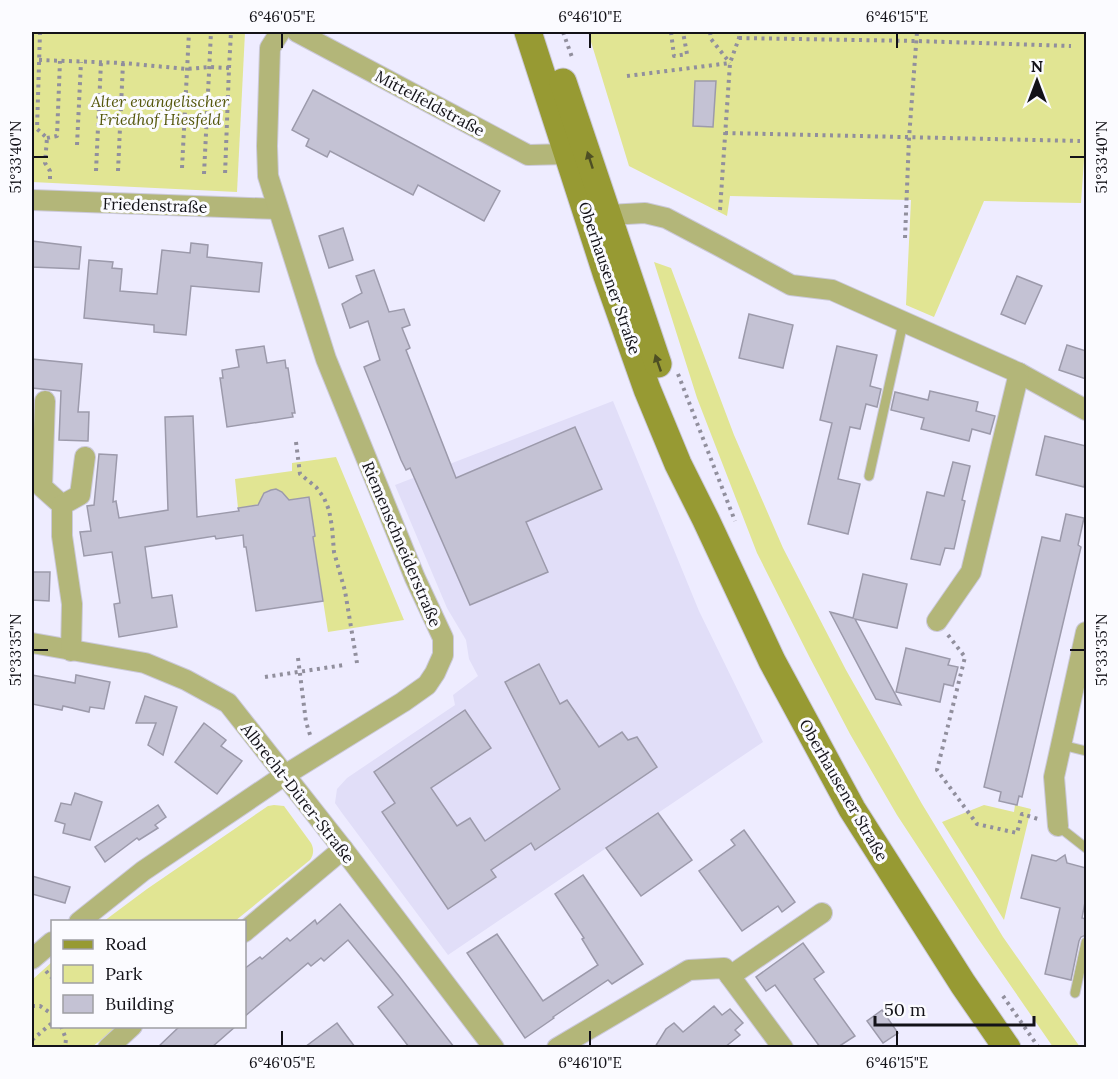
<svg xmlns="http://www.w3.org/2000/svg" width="1118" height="1079" font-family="Lora,serif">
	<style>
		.built { fill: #e1def8 }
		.green { fill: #e1e593 }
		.building { fill: #c4c2d4; stroke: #9c9aab; stroke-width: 1.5 }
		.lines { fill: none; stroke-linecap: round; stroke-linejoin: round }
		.lane-casing { stroke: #cbc9da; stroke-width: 11 }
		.street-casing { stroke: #cbc9da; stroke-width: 22 }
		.secondary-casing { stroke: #cbc9da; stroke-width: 29 }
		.path { stroke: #918f9d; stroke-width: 4; stroke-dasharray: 3 4.5; stroke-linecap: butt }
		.lane { stroke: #b3b679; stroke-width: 9 }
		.street { stroke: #b3b679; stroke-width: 20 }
		.secondary { stroke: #979a33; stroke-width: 27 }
		.oneway { fill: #4e4f24 }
		.ticks { fill: none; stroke: #131218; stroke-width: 2 }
		.labels { text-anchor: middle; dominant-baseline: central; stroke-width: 6; stroke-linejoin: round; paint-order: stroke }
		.park-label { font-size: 16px; font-style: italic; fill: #55570c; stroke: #fbfbff }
		.street-label { font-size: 16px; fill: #131218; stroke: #fbfbff }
		.neatline { fill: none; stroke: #131218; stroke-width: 2 }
		.ticks-label { font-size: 15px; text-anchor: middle; fill: #131218 }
	</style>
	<rect width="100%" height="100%" fill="#eeecff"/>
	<!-- built -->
	<path class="built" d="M613,401l86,210 64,131 -315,213 -106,-142 -7,-10 2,-14 10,-11 108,-73 -2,-10 25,-19 -9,-17 -3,-19 -19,-32 -52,-123z"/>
	<!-- green -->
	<g class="green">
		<path d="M32,32h213l-8,160 -205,-10z"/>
		<path d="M588,32h498v99l-5,72 -97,-2 -50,116 -28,-12 5,-105 -181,-4 -3,20 -98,-50z"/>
		<path d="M654,262l17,6 63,167 49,113 63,122 76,134 81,133 77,110h-27l-76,-110 -80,-122 -47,-81 -40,-76 -53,-105 -60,-155z"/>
		<path d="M336,457l68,163 -76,12 -15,-95 2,-1 -6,-39 -22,3c-5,-11 -15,-14 -24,-6l-3,10 -22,4 -3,-29 57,-8v-8z"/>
		<path d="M274,805l10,1 27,37c3,6 3,11 -1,17l-75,61h-131l43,-32 121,-83z"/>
		<path d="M984,805l30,7 1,-7 16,4 -27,111 -62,-98z"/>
		<path d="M52,962v64l65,1 -25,20h-60v-67z"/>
	</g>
	<!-- building -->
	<g class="building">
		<path d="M695,81h21l-3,46 -20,-1z"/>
		<path d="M313,90l187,101 -16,30 -66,-36 -5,10 -83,-44 -3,6 -21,-11 3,-7 -17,-9z"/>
		<path d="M343,228l10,32 -24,8 -10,-32z"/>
		<path d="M32,241l49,6 -2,22 -47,-2z"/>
		<path d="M191,243l17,2 -1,12 55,6 -3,29 -68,-6 -5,49 -32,-3v-7l-70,-7 5,-58 24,2 -1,6 10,1 -2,22 37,3 5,-44 28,3z"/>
		<path d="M374,270l15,42 15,-3 6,16 -8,3 8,20 -4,2 50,128 119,-51 27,62 -76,33 22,50 -78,33 -60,-137 -4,2 -5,-10 -37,-93 16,-7 -12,-39 -18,7 -8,-24 20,-11 -6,-17z"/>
		<path d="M1017,276l25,10 -17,38 -24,-10z"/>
		<path d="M749,314l44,11 -10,43 -44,-10z"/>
		<path d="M1067,345l19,6v28l-27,-9z"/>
		<path d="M264,346l3,17 18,-3 1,8h2l7,45h-3l1,4 -66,10 -7,-49h3l-1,-8 17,-3 -3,-17z"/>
		<path d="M837,346l40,9 -7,31 11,3 -4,18 -11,-3 -6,25 -10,-2 -12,52 22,5 -12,50 -40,-10 24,-101 -12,-3z"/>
		<path d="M32,359l50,5 -4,48h11l-1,29 -29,-1 2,-49 -29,-3z"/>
		<path d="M930,391l48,11 -2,9 19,5 -5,18 -18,-5 -3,12 -48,-12 3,-11 -33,-8 4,-18 33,8z"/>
		<path d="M193,416l4,101 42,-6 -1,-3 20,-3 6,-12 7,-3 5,-1 6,3 7,8 20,-3 6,39 -2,1 10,64 -67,10 -10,-64h-2l-1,-12 -27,4 -1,-3 -70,11 7,51 20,-3 5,32 -58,10 -5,-33 6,-1 -8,-51 -28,4 -4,-24 11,-1 -4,-25 7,-1 5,-51 18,1 -4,47 3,-1 3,17 49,-8 -3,-93z"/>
		<path d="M1045,436l41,10v31l-2,10 -48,-12z"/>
		<path d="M953,462l17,4 -8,34 3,1 -11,48 -9,-1 -5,17 -29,-6 16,-67 17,4z"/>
		<path d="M1066,514l18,4 -6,27 3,2 -59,250 -3,-1 -2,9 -18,-4 2,-9 -17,-5 58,-250 18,4z"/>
		<path d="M32,572h18l-1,29 -17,-1z"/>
		<path d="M863,574l44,10 -10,44 -42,-9 46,86 -25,-6 -46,-87 23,6z"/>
		<path d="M906,648l44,11 -2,6 10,2 -5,19 -9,-2 -4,18 -44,-10z"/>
		<path d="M539,664l21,40 7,-4 32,47 23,-15 6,8 9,-3 20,30 -122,83 -4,-7 -40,27 5,7 -48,32 -66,-97 13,-9 -21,-31 91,-62 26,38 -60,40 26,38 13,-8 15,23 75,-52 -55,-107z"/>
		<path d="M32,675l43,8 1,-8 34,7 -6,27 -14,-2 -1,5 -26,-6 -1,4 -30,-6z"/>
		<path d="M145,696l32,11 -14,48 -15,-10 8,-22h-20z"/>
		<path d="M204,723l22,17 -5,6 21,15 -25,33 -42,-32z"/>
		<path d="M75,793l27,9 -12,38 -27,-7 2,-9 -10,-3 6,-18 10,2z"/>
		<path d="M158,805l8,12 -11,8 3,3 -19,12 -2,-2 -32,24 -10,-15z"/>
		<path d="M658,813l34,47 -51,36 -35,-48z"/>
		<path d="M744,830l51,72 -13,10 -4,-6 -36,25 -43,-60 36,-26 -4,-5z"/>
		<path d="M1032,855l24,6 9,-6 2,8 19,5v29l-4,21 4,1v16l-5,2 -2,4 -8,39 -26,-6 15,-66 -39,-10z"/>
		<path d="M583,875l60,89 -31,20 -4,-4 -55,37 1,1 -29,20 -58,-85 30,-19 46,67 55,-36 -16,-26 2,-1 -29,-44z"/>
		<path d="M32,876l38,11 -5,16 -33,-9z"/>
		<path d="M340,904l59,72 55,71h-45l-31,-40 15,-12 -45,-55 -24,21 -3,-3 -10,8 -3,-3 -64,54v-48l16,-12 2,2 25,-21 3,3 25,-21 2,4z"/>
		<path d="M803,943l21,29 -10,7 41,57 -17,11h-18l-45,-62 -9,6 -10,-14z"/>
		<path d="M714,1006l8,9 8,-6 13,14 -8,7 5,5 -15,12h-70l11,-18 8,-6 9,9z"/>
		<path d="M882,1010l16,23 -15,10 -16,-22z"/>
		<path d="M337,1023l18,24h-50z"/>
		<path d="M180,1026h56l-24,21h-54z"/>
	</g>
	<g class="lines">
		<!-- lane casing -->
		<g class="lane-casing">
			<g id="lane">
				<path d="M869,476l34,-153"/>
				<path d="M1062,745l24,6"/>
				<path d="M1058,826l28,22"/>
				<path d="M1075,993l11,-51"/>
			</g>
		</g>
		<!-- street casing -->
		<g class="street-casing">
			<g id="street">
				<path d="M297,32l231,123 40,-1"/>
				<path d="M32,200l246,9"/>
				<path d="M608,215l37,-2 21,5 55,29 70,38 41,5 187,83 67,37"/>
				<path d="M45,401l-3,86 20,18"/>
				<path d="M937,621l34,-49 48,-199"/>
				<path d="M32,643l113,20 41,17 42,23 115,146 151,199"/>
				<path d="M71,651l1,-47 -10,-68v-31l18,-10 5,-38"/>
				<path d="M1058,826l-4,-49 32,-145"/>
				<path d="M79,922l64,-51 142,-96 118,-73 24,-17 8,-12 8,-18v-17l-28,-60 -89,-219 -58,-183 -1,-30 3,-98 10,-16"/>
				<path d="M244,932l99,-83"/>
				<path d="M32,959l20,-17"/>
				<path d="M730,976l92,-63"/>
				<path d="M108,1048l24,-22"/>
				<path d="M557,1048l132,-78 35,-2 59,80"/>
			</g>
		</g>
		<!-- secondary casing -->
		<g class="secondary-casing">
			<g id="secondary">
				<path d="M528,32l79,244 40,113 31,75 28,56 66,141 80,148 111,175 44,64"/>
				<path d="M563,82l95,282"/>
			</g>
		</g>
		<!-- path -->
		<g class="path">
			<path d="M40,32l-3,97 10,9 -2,25 5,8v11"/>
			<path d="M563,32l10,28"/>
			<path d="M671,32l3,24 13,-2 -4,-22"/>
			<path d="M710,32l1,7 19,24"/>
			<path d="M739,38l178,3 154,5"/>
			<path d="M39,60l84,3 64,6 22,-2 20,1 -4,107"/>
			<path d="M229,68l2,-36"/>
			<path d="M627,76l103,-13"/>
			<path d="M725,133l355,8"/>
			<path d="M47,138l10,-2 3,-75"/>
			<path d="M77,145l4,-83"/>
			<path d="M182,168l7,-136"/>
			<path d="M96,171l5,-109"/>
			<path d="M118,171l5,-108"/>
			<path d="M204,174l7,-142"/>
			<path d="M720,210l10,-147 9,-25 1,-6"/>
			<path d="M905,238l4,-100 8,-106"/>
			<path d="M678,374l57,147"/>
			<path d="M296,442l4,32 16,13 8,11 5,12 3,17 2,25 11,39 12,72"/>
			<path d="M948,635l17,22 -28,113 40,54 40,9 5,-19 16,5"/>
			<path d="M298,658l8,64 5,16"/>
			<path d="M265,677l79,-12"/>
			<path d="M46,971l6,7"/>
			<path d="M1003,996l36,52"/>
			<path d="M32,1006h8l12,8"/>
			<path d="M61,1026l5,13 -1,9"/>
			<path d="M32,1040l20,-17"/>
			<path d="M32,1047v1"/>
		</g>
		<!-- lane -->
		<use href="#lane" class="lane"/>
		<!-- street -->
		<use href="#street" class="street"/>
		<!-- secondary -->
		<use href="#secondary" class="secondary"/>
	</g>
	<!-- one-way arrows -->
	<defs><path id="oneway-solid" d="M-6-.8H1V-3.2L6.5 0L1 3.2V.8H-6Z" transform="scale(1.5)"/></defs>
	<g class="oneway">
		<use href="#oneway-solid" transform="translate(590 160) rotate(-108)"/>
		<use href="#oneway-solid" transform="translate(658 363) rotate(-109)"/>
	</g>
	<!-- ticks -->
	<path class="ticks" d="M282,33v15M590,33v15M897,33v15M33,157h15M1070,157h15M33,650h15M1070,650h15M282,1031v15M590,1031v15M897,1031v15"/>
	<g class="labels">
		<!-- park labels -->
		<g class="park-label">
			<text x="160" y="101">Alter evangelischer<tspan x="160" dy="18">Friedhof Hiesfeld</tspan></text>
		</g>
		<!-- street labels -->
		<g class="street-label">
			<text transform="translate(430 103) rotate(28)">Mittelfeldstraße</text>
			<text transform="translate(155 205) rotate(2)">Friedenstraße</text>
			<text transform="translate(610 278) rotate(71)">Oberhausener Straße</text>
			<text transform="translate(402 544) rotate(67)">Riemenschneiderstraße</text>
			<text transform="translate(844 790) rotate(60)">Oberhausener Straße</text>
			<text transform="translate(298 793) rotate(52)">Albrecht-Dürer-Straße</text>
		</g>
	</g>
	<!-- border -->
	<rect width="1118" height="1079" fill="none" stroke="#fbfbff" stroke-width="66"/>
	<!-- legend -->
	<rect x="51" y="920" width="195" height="108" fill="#fbfbff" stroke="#9e9ea3" stroke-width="1.5"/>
	<rect x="63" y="940" width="30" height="9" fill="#979a33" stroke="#9e9ea3" stroke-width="1.5"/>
	<text x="105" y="950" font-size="18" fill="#131218">Road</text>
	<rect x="63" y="965" width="30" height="18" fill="#e1e593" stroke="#9e9ea3" stroke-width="1.5"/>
	<text x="105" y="980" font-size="18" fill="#131218">Park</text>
	<rect x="63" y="995" width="30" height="18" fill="#c4c2d4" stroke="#9e9ea3" stroke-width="1.5"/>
	<text x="105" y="1010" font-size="18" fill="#131218">Building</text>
	<!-- north arrow -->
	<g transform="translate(1037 81)" stroke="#fbfbff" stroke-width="4.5" paint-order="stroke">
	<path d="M0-4.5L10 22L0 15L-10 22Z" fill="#131218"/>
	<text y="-9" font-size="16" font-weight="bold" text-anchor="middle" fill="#131218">N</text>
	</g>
	<!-- scale -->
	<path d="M875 1016v9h159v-9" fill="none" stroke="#131218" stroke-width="3"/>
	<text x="884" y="1016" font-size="18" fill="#131218" stroke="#fbfbff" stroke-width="4.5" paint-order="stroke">50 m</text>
	<rect x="33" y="33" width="1052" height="1013" class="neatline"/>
	<g class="ticks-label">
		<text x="282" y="22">6°46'05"E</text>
		<text x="590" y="22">6°46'10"E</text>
		<text x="897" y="22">6°46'15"E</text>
		<text transform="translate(16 157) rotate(-90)" y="5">51°33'40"N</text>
		<text transform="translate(1102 157) rotate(-90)" y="5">51°33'40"N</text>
		<text transform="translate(16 650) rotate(-90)" y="5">51°33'35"N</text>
		<text transform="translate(1102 650) rotate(-90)" y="5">51°33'35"N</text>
		<text x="282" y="1068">6°46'05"E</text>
		<text x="590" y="1068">6°46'10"E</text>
		<text x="897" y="1068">6°46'15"E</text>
	</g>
</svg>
